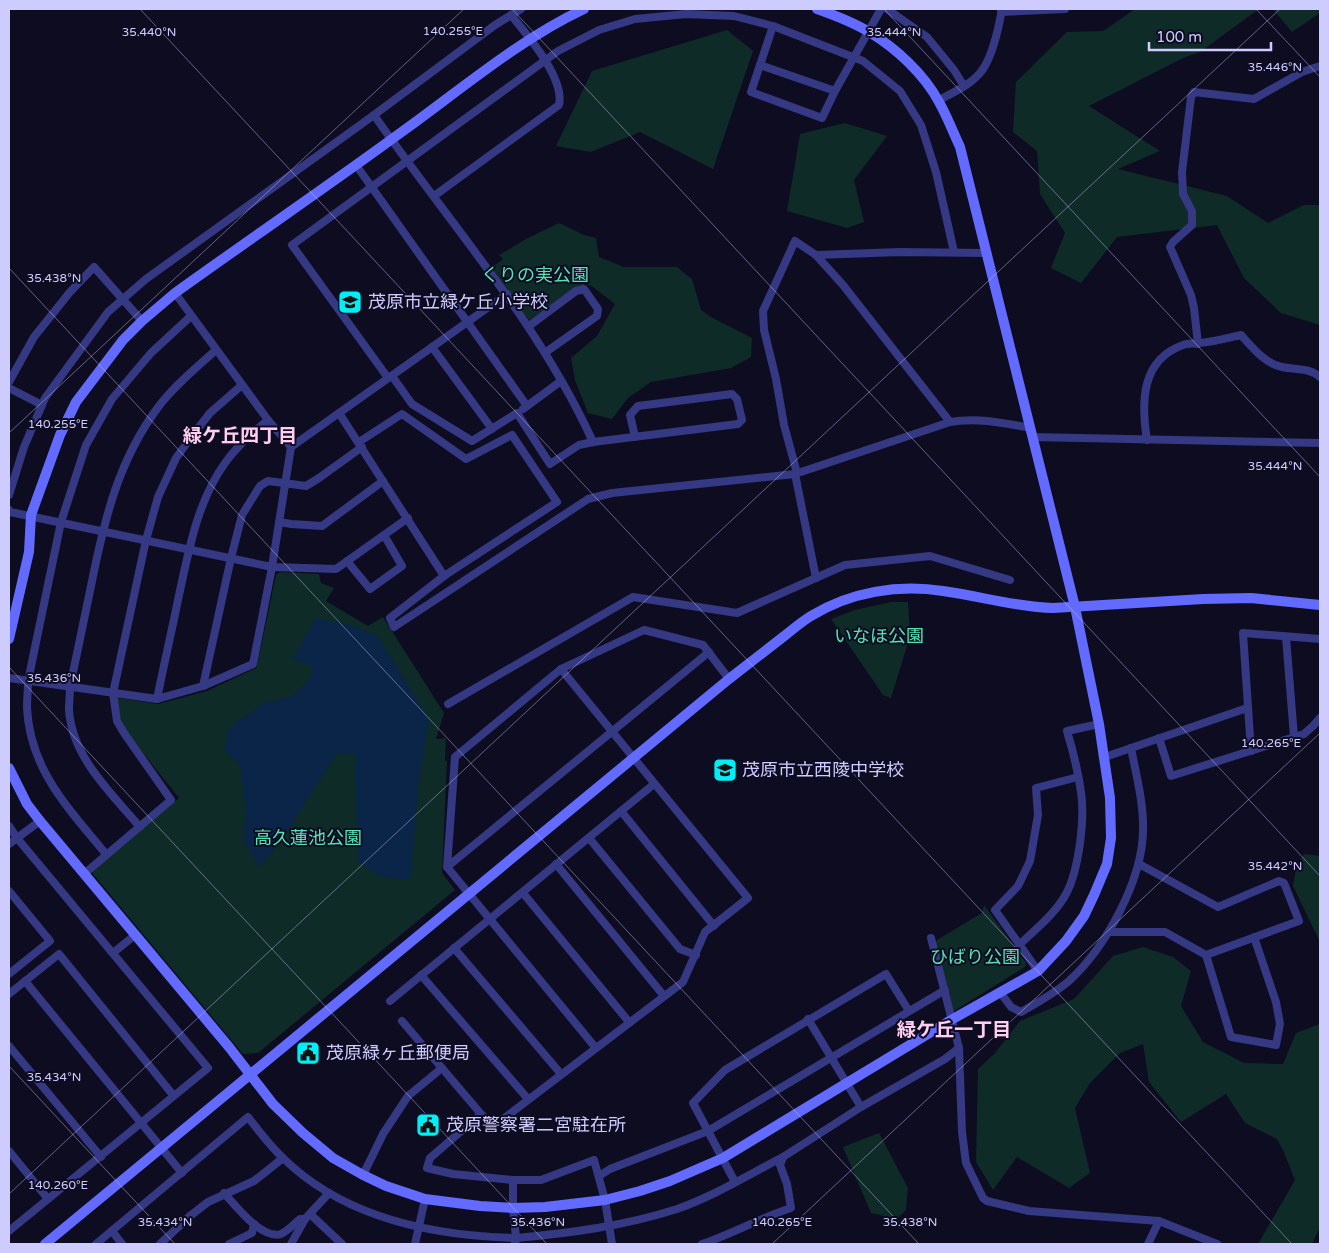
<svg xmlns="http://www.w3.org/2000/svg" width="1329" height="1253" font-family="'Varela Round','Noto Sans JP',sans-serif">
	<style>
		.green { fill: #0f2b28 }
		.water { fill: #0a2547 }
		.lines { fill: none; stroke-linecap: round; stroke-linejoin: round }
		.street { stroke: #353882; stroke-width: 8 }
		.secondary { stroke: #636aff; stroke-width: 10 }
		.ticks { fill: none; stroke: #ceccff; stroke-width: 1; stroke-opacity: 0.45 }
		.labels { text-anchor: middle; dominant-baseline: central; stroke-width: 4; stroke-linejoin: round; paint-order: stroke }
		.park-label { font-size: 18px; fill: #54e3b5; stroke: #0e0c21 }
		.poi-label { font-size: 18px; fill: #ceccff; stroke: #0e0c21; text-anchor: start }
		.neighbourhood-label { font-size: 19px; font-weight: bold; fill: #ffcef1; stroke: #0e0c21 }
		.ticks-label { font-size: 12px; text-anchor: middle; fill: #ceccff; stroke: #0e0c21; stroke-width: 4; stroke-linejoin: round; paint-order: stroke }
	</style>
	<rect width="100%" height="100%" fill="#0e0c21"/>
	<!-- green -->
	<g class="green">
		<path d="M1135,9h124l-59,43 -17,6 -94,48 71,45 -42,18 109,27 41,27 36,-18h16v120l-39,-12 -37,-35 -27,-53 -100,12 -36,46 -30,-15 14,-35 -25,-39 -3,-43 -24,-19 3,-50 51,-50 36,-1z"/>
		<path d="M1273,9h47v4l-28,19z"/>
		<path d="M727,30l26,21 -40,118 -73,-37 -49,20 -35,-6 36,-75z"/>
		<path d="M845,123l42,13 -33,44 10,42 -17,6 -60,-17 13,-77z"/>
		<path d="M559,223l25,12 12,3 3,19 25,10h53l15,12 9,31 10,7 41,21 -1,19 -20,11 -80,14 -23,16 -16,21 -24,-6 -13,-33 -4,-22 26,-22 18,-32 -22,-17 -10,-4 2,3 -56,34 -39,-51 13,-10 -4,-4 27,-16z"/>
		<path d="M280,572l39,2 2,9 13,5 -8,13 42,25 15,-9 61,96 -8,26 10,-1 -1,23h2l-5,112 13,17 -197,163 -15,1 -150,-180v-4l86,-72 -54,-68 -8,-23 1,-9 40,6 49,-13 49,-23 1,-2 19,-91z"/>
		<path d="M891,602h17l2,34 -19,62 -8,-3 -52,-76 24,-9z"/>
		<path d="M1304,854l16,2v86l-27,-56 3,-17z"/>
		<path d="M984,905l42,58 -1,4 -71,44 -3,-2 -15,-67 1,-2 45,-27z"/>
		<path d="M1143,947l30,10 18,14 -10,35 22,36 41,21 39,1 13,-31 24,-9v203l-8,17h-54l37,-64 -12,-30 -6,-11 -32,-16 -19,-29 -45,28 -32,-40 -6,-38 -23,9 -30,30 -15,25 15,65 -21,15 -52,-31 -24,33 -17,-28 2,-93 17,-16 25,-32 54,-22 39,-43z"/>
		<path d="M879,1133l29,55 -2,22 -9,9 -26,-6 -28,-66z"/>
	</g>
	<!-- water -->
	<path class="water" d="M316,618l34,7 27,10 52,84 -10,60 -9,101 -32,-4 -20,-15 -3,-107 -18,-1 -54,85 -23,29 -17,-28 3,-28 -6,-46 -15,-14 3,-21 32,-25 32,-9 15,-13 7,-16 -19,-7h-3z"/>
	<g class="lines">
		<!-- street -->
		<g class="street">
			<path d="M521,9l-26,16 -121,90c75,108 164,206 219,327"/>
			<path d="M887,9l40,28 27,33 10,16"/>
			<path d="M1001,12l64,-3"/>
			<path d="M773,26l-22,66 71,26 13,-27 46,-82"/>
			<path d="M760,65l75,26"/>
			<path d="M939,100c15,-8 34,-16 44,-31 10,-15 16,-43 19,-60"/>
			<path d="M356,165l171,241"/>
			<path d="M434,196l125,-91c6,-27 -32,-70 -48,-90"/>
			<path d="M816,255l84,-3 86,1"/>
			<path d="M175,293l93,127 23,27"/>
			<path d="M529,326l47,-35 8,-2 14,20 -1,7 -51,36"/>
			<path d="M1198,344l-4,-36 -3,-13 -21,-48 3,-5 19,-17v-14l-9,-17 -1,-22 9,-75 3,-5 60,7 48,-27 18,-6"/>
			<path d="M432,347l60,82"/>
			<path d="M392,376l20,28 60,37 45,-28 33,51 29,-19 14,-3 145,-18 4,-4 -5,-21 -5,-5 -94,12 -8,9 5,22"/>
			<path d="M388,378l-96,-133 266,-194 41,-21 36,-11 51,-5 48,2 39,10 90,35 37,30 21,34 15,47 18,80"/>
			<path d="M9,382l25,-45 36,-45 24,-25 48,54"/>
			<path d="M9,388l33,17"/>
			<path d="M523,409l38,-28"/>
			<path d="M339,413l105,163 -54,42 4,9 194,-128 24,-6 183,-19 155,-52c27,-5 54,1 81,6"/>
			<path d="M1032,437l288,6"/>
			<path d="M1147,440c-6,-38 -6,-80 36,-95 5,-2 11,-1 16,-2 14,-1 28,-5 42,-8 11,12 24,29 41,32 13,3 27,0 38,10"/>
			<path d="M359,442l43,-28 64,45 46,-24 45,67 -113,74"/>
			<path d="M797,473l-13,-48 -8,-46 -12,-49 -1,-19 32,-70 21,14 27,30 107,137"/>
			<path d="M795,474l21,104"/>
			<path d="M9,495l15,-48 21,-49 63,-86 38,-33 228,-164"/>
			<path d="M9,510l1,2 262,55 64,2 72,-51"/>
			<path d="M279,522l12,2 31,2 61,-45"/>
			<path d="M347,561l23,28 32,-23 -18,-31"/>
			<path d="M1286,637l8,100"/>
			<path d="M9,678l148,21 46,-13 50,-22 19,-97 19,-120 216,-153"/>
			<path d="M203,686l28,-128 11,-43 18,-29 8,-5 38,5 13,-8 43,-31"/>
			<path d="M157,699c7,-35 15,-69 22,-104 10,-45 18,-93 46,-132 11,-16 27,-30 43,-43"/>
			<path d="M448,704l185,-107 104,16 108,-48 85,-9 80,24"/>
			<path d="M1159,738l12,38 133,-42 9,-8 7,-8"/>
			<path d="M1251,751l-8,-118 77,6"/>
			<path d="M1105,757l142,-49"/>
			<path d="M621,811l93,115"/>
			<path d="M9,826l8,12 191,230 -199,163"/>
			<path d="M140,827c-29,-34 -68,-70 -71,-117 0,-8 1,-16 1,-23 7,-34 14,-68 21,-101 13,-65 27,-126 68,-180 16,-21 38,-39 57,-56"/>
			<path d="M589,838l91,111 16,6"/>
			<path d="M9,844l31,-23"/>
			<path d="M106,854c-37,-45 -76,-84 -79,-146 0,-9 1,-18 1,-27l33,-159 25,-77 26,-46 39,-46 40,-37"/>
			<path d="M556,864l108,132"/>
			<path d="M447,867l262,-215"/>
			<path d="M84,874l87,-74 -47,-67 -7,-12 -4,-28 33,-153 12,-43 18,-39 16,-22 18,-23 32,-28"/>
			<path d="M9,891l41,50 -41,33"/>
			<path d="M523,893l106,129"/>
			<path d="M1109,932h56l41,23 93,-34 -15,-38 -5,-2 -61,26 -79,-43"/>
			<path d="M931,938l28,110 3,84 4,31 17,35 4,3 42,10 130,10 58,23"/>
			<path d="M1019,945c17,-16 36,-31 47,-51 13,-24 19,-76 15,-102 -3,-21 -8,-41 -14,-61l32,-7"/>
			<path d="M454,948l107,126"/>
			<path d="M113,953l22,-18"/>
			<path d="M1206,955l25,82 45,8 4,-21 -4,-22 -22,-65"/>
			<path d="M1038,971l-43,-61 23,-24 12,-25 8,-46 -2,-27 42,-11"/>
			<path d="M421,975l107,124"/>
			<path d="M25,981l157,192"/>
			<path d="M1000,992l11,15 10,5c16,-9 34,-19 48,-31 37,-34 73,-100 74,-150 1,-27 -7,-57 -12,-83"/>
			<path d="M9,994l50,-40 114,141"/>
			<path d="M390,1001l264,-217"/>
			<path d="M808,1019l53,88"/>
			<path d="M402,1021l79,93 13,12 189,-144 22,-50 43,-34 -187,-229"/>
			<path d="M9,1046l92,111"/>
			<path d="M595,1047l-148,-180 8,-110 106,-88 83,-39 59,15 26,34"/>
			<path d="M481,1114l-51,44 -3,10 26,6 60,6h28l53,-20 11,40 7,44"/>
			<path d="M9,1151l39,48"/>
			<path d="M363,1175l20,-41 25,-38 34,-28"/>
			<path d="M599,1176l11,-7 98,-38 237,-141"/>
			<path d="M513,1180v28l3,30c55,-5 108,-12 161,-29 37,-13 71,-34 106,-52"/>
			<path d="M735,1182l-42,-79 32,-33 161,-96 23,37"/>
			<path d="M224,1193c12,13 38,47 57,41 7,-3 14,-11 19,-15h5"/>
			<path d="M310,1214l32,30"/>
			<path d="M112,1231l10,13"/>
			<path d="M96,1244l152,-127c11,14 22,29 35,41 61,60 151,78 233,80l-1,6"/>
			<path d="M160,1244l30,-28 18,-14 46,-21 29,-23"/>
			<path d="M229,1244l23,-11 2,-9"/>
			<path d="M291,1244l14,-25 24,-26"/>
			<path d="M415,1244l10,-45"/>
			<path d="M702,1244c30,-10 58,-26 89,-36l-4,-24 -7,-19 3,-8 78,-50 84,-48 14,-11"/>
			<path d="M1148,1244l11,-23"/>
		</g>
		<!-- secondary -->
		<g class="secondary">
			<path d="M9,639l20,-87 2,-37 29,-80 16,-33 47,-62 19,-19 33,-28c75,-54 153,-107 228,-162 57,-41 117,-92 181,-122"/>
			<path d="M9,768l18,36 13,17 189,226 44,57 30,29 30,25 30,17 23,11 39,13 55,7 33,2 32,-1 60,-7 35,-9 30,-10 53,-23 228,-138 87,-49 28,-30 18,-25 10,-21 13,-31 4,-26 -1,-40 -11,-74 -24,-117 -115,-460c-7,-15 -13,-31 -21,-45 -15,-28 -43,-54 -70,-70 -16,-10 -35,-17 -52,-23"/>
			<path d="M45,1244l684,-565c18,-14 36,-28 54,-42 9,-7 18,-15 28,-21 39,-24 87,-32 132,-25 37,5 72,16 110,17l150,-9 48,-1 69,7"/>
		</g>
	</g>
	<!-- ticks -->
	<path class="ticks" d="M140,9l1152,1235M512,9l808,867M884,9l436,468M1256,9l64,68M9,268l910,976M9,433l455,-424M9,667l538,577M9,1066l166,178M9,1194l1271,-1185M772,1244l548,-511"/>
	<!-- icons -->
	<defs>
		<g id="school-square" transform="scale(1.25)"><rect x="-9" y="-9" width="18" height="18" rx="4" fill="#00eff7" stroke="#0e0c21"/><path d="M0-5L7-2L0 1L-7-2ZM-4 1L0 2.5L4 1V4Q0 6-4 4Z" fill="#111"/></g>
		<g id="civic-square" transform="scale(1.25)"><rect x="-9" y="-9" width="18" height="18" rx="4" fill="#00eff7" stroke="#0e0c21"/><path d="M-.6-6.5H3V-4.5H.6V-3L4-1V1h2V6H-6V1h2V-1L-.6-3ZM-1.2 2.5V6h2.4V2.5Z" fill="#111"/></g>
	</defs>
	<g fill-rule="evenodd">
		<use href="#school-square" x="350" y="302"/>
		<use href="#school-square" x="725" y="770"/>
		<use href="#civic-square" x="308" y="1053"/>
		<use href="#civic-square" x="428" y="1125"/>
	</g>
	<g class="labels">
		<!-- park labels -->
		<g class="park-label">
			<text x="535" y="275">くりの実公園</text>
			<text x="879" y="636">いなほ公園</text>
			<text x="308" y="838">高久蓮池公園</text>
			<text x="975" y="957">ひばり公園</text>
		</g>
		<!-- poi labels -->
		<g class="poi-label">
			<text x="368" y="302">茂原市立緑ケ丘小学校</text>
			<text x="742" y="770">茂原市立西陵中学校</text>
			<text x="326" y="1053">茂原緑ヶ丘郵便局</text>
			<text x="446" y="1125">茂原警察署二宮駐在所</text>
		</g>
		<!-- neighbourhood labels -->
		<g class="neighbourhood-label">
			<text x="240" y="436">緑ケ丘四丁目</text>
			<text x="954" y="1030">緑ケ丘一丁目</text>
		</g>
	</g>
	<g class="ticks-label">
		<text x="453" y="35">140.255°E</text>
		<text x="894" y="36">35.444°N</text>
		<text x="149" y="36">35.440°N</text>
		<text x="1275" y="71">35.446°N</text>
		<text x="54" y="282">35.438°N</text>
		<text x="58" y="428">140.255°E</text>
		<text x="1275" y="470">35.444°N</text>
		<text x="54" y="682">35.436°N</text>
		<text x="1271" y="747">140.265°E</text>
		<text x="1275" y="870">35.442°N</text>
		<text x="54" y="1081">35.434°N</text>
		<text x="58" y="1189">140.260°E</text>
		<text x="165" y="1226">35.434°N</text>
		<text x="538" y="1226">35.436°N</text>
		<text x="910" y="1226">35.438°N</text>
		<text x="782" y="1226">140.265°E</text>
	</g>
	<!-- border -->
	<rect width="1329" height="1253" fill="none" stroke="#ceccff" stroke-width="20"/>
	<!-- scale -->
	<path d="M1149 42v8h122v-8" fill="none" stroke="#ceccff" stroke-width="2.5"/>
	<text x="1156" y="42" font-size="15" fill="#ceccff" stroke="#0e0c21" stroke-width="4" paint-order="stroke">100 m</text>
</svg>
